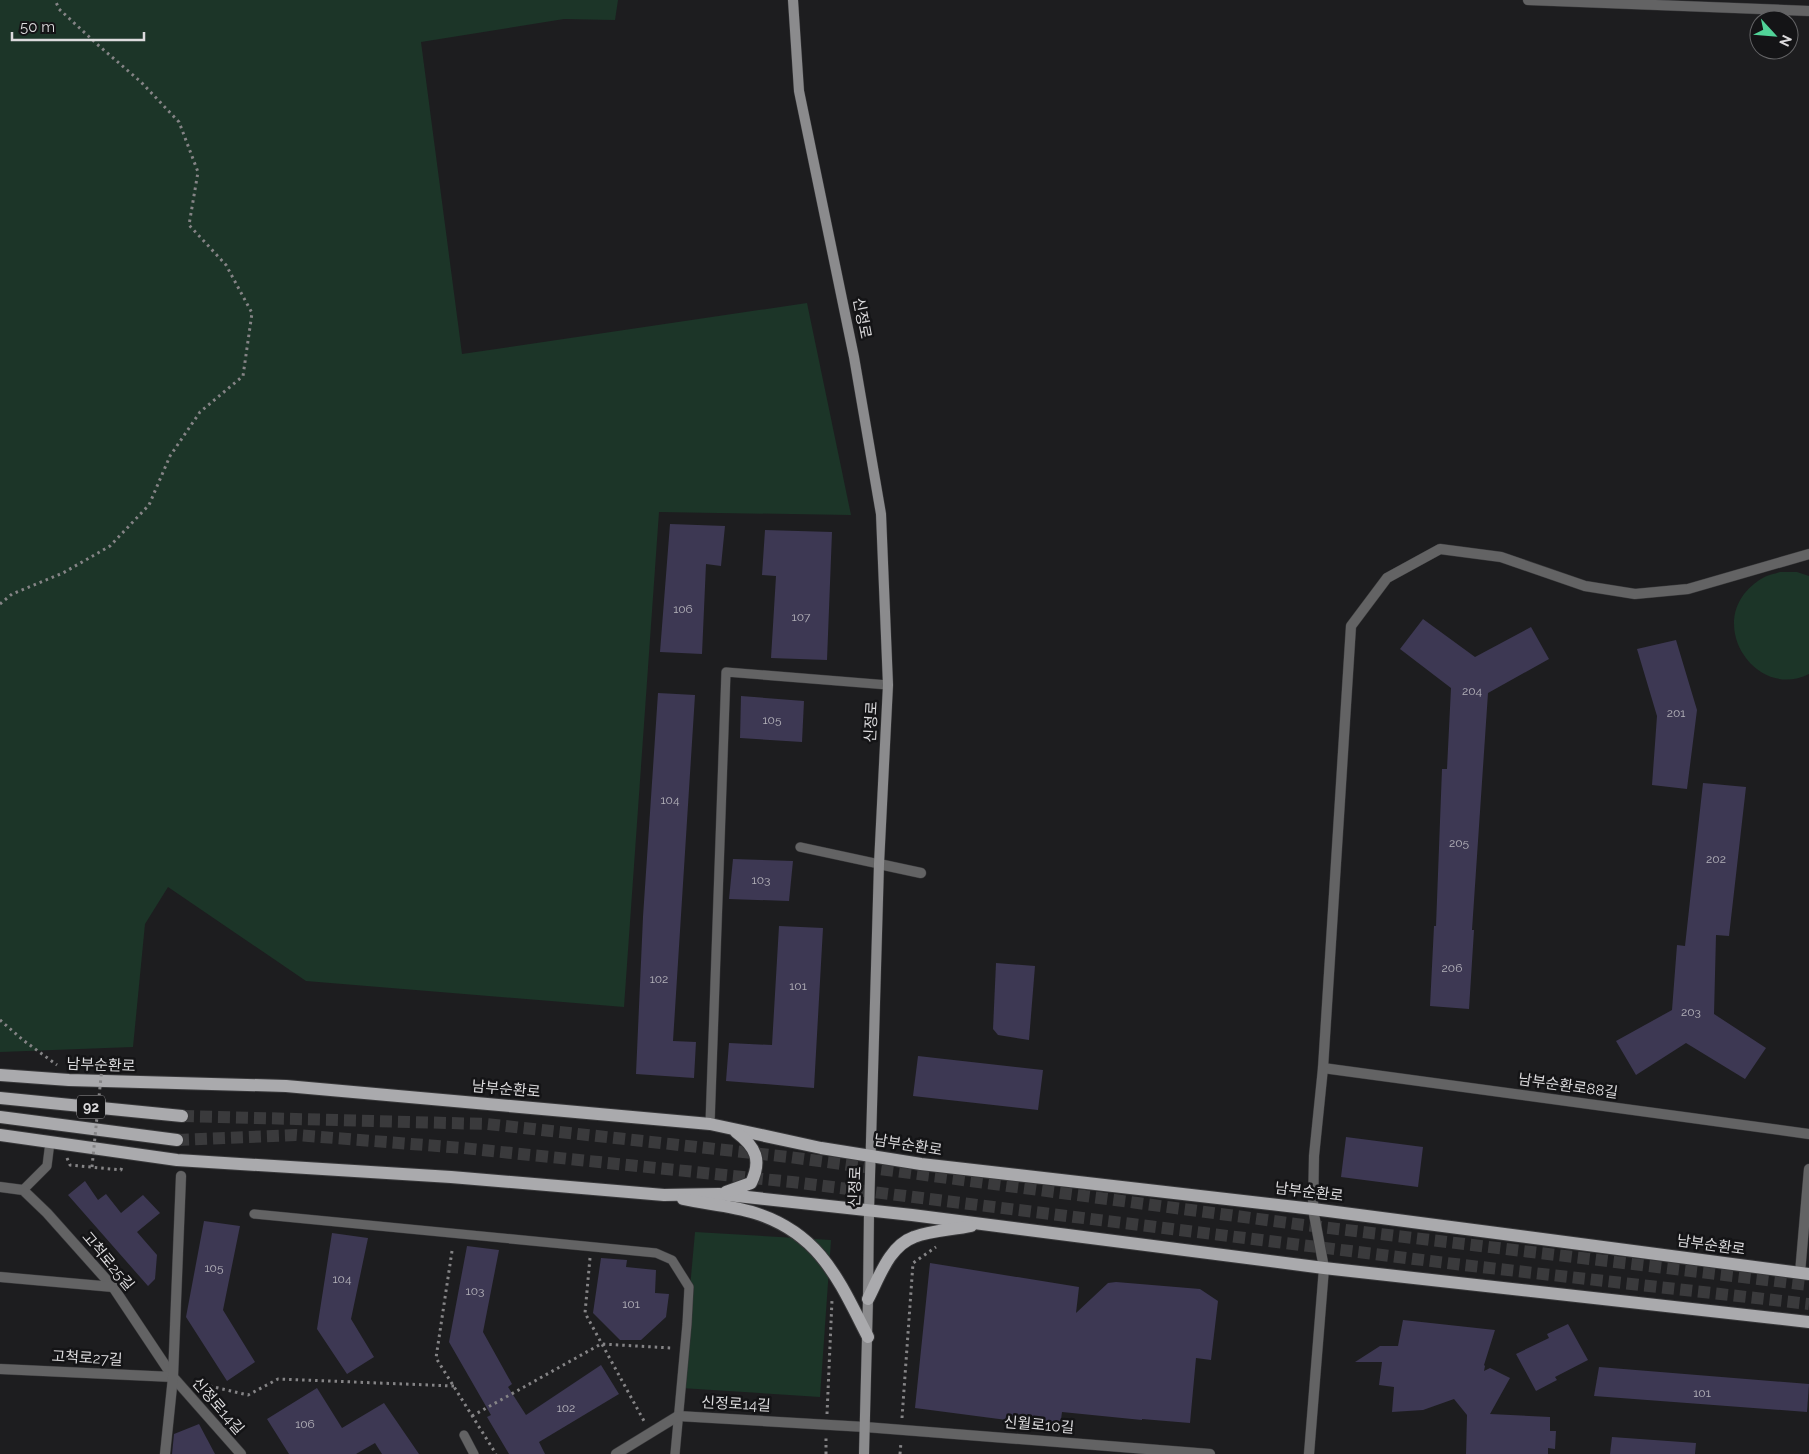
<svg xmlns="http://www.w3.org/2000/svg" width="1809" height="1454" font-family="Raleway,'Noto Sans KR',sans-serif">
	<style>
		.green { fill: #1c3528 }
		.building { fill: #3d3853 }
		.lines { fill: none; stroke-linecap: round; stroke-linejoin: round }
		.primary-tunnel { stroke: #3a3a3c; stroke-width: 12; stroke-dasharray: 12 6; stroke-linecap: butt }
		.service-casing { stroke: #38383a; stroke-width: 10 }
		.minor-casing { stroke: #38383a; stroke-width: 11 }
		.tertiary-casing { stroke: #38383a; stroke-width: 11 }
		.secondary-casing { stroke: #38383a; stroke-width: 11 }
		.primary-casing { stroke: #38383a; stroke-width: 14 }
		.path { stroke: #858486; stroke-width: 3; stroke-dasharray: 2.5 4; stroke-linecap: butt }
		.service { stroke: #636364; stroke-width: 9 }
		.minor { stroke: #636364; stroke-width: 10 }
		.tertiary { stroke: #636364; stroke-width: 10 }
		.secondary { stroke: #8b8b8d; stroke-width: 10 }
		.primary { stroke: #aaaaad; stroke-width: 12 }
		.path-bridge { stroke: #858486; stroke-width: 3; stroke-dasharray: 2.5 4; stroke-linecap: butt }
		.labels { text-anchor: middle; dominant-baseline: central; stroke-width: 5; stroke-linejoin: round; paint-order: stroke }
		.number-label { font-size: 12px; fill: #b4b2ba }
		.shield { fill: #141416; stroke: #a09fa1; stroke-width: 1 }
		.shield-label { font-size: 14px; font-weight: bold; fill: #dcdbdd }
		.street-label { font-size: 15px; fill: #dcdbdd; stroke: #141416 }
	</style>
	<rect width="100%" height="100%" fill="#1d1d1f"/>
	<!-- green -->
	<g class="green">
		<path d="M0,0h618l-3,20 -51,-1 -143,23 41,312 345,-51 44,212 -192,-3 -35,495 -318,-26 -138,-94 -23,37 -12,123 -133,5z"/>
		<path d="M1780,572h17l12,4v98c-55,28 -109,-57 -48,-95 6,-4 13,-5 19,-7z"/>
		<path d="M695,1232l136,8 -11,157 -139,-9z"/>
	</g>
	<!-- building -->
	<g class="building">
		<path d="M670,524l55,2 -4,40 -15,-2 -4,90 -42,-2z"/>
		<path d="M765,530l67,2 -5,128 -56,-2 5,-82 -14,-1z"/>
		<path d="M1423,619l52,38 56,-30 18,32 -61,34 -16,237h2l-5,79 -39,-3 4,-80h2l6,-157h5l4,-81 -51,-39z"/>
		<path d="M1676,640l21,70 -10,79 -35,-4 5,-69 -20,-67z"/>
		<path d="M658,693l37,2 -22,346 23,1 -2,36 -58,-4 7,-157z"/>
		<path d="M741,696l63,5 -2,41 -62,-4z"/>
		<path d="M1703,783l43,4 -17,149 -13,-1 -2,79 52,34 -21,31 -59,-36 -50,32 -20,-34 56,-31 5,-65 8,1z"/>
		<path d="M733,859l60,2 -4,40 -60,-2z"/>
		<path d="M779,926l44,2 -9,160 -88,-7 3,-38 43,2z"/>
		<path d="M996,963l39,3 -6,74 -31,-5 -5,-6z"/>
		<path d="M918,1056l125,14 -5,40 -125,-14z"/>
		<path d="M1346,1137l77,10 -5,40 -77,-10z"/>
		<path d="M85,1181l13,19 8,-6 15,19 22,-18 17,18 -23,19 20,23 -2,24 -7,7 -80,-91z"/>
		<path d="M204,1221l36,5 -17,84 32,52 -28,19 -41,-64z"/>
		<path d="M332,1233l36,5 -17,81 23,38 -27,17 -30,-45z"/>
		<path d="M467,1246l32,4 -16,82 29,52 -4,3 18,28 75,-50 18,29 -80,48 6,12h-36l-22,-37 4,-2 -42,-73z"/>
		<path d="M601,1258l26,2 -1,7 30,3 -1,23 14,1 -3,23 -25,23h-21l-27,-27z"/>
		<path d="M930,1263l149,24 -3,26 32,-30 8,-1 84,7 18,12 -7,59 -15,-2 -6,65 -48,-4v1l-80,-8 -2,15 -145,-19z"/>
		<path d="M1403,1320l92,10 -11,35 1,1 -1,5 6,-3 20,10 -20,36 60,3v14h6l-1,18 -7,-1v6h-82l1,-39 -13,-16 -31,11 -31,2 2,-25 -15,-2 3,-23h-27l25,-16h18z"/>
		<path d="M1568,1324l20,36 -33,17 2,3 -21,11 -20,-37 33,-16 -2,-4z"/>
		<path d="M1599,1367l210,17 -2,28 -213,-16z"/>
		<path d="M317,1388l25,40 42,-25 35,51h-37l-7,-11 -19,11h-67l-22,-35z"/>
		<path d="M199,1424l16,30h-43l2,-20z"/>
		<path d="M1612,1437l84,6 -1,11h-85z"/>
	</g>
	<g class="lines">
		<!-- primary-tunnel -->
		<g class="primary-tunnel">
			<path d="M182,1116l305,8 302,33 515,68 505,60"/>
			<path d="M177,1140l119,-5 167,13 329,34 671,83 346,39"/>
		</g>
		<!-- service casing -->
		<g class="service-casing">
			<g id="service">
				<path d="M800,847l79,17"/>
				<path d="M710,1124l16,-452 162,13"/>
				<path d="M23,1190l24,-24 3,-24"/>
				<path d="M254,1214l402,39 16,7 17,27 -2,37 -12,130"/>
				<path d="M464,1435l10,19"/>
			</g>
		</g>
		<!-- minor casing -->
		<g class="minor-casing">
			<g id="minor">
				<path d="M879,864l42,9"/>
				<path d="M1323,1068l486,66"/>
				<path d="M0,1187l23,3 24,23 66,74 60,90 68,77"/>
				<path d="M1800,1273l9,-104"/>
				<path d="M0,1277l113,10"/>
				<path d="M0,1369l173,8"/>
				<path d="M165,1454l8,-77 8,-201"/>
				<path d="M616,1454l62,-38 187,11 345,27"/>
				<path d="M1309,1454l15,-186 -11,-59 1,-53 9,-88 28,-442 36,-48 53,-29 61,8 84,29 50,8 53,-5 121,-35"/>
			</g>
		</g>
		<!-- tertiary casing -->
		<g class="tertiary-casing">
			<path id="tertiary" d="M1528,0l281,11"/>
		</g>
		<!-- secondary casing -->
		<g class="secondary-casing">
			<path id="secondary" d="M793,0l6,91 55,266 27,157 7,171 -9,179 -10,347 -1,88 -4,155"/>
		</g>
		<!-- primary casing -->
		<g class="primary-casing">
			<g id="primary">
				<path d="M0,1075l69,5 217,6 424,38 111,24 100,16 392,45 496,65"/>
				<path d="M0,1098l182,18"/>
				<path d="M0,1117l177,23"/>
				<path d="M0,1135l177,25 274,17 213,18 55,-1 193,21 412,53 485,54"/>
				<path d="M726,1192l25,-9c11,-23 5,-36 -15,-51"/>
				<path d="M683,1199c24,5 50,7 72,14 66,21 84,68 113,124"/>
				<path d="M868,1299c11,-21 21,-53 46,-62 17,-7 39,-7 57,-11"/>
			</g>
		</g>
		<!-- path -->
		<g class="path">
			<path d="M0,604l12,-10 51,-21 47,-27 39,-41 21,-49 30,-44 43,-36 9,-63 -26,-48 -37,-40 9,-53 -19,-50 -38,-40 -43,-37 -39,-36 -4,-9"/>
			<path d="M0,1020l23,20 34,25"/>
			<path d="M67,1158l3,7 51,5 1,-4"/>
			<path d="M452,1251l-16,107 60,96"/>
			<path d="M590,1258l-5,55 59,108"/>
			<path d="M197,1383l51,12 30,-16 176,7"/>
			<path d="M827,1414l5,-114"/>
			<path d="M472,1416l129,-72 71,4"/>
			<path d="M902,1418l11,-155 23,-16"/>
			<path d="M826,1454v-17"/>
			<path d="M900,1454l1,-12"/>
		</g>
		<!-- service -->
		<use href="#service" class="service"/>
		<!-- minor -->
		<use href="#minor" class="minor"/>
		<!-- tertiary -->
		<use href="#tertiary" class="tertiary"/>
		<!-- secondary -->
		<use href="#secondary" class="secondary"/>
		<!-- primary -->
		<use href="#primary" class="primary"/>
		<!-- path-bridge -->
		<path class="path-bridge" d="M92,1167l10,-100"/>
	</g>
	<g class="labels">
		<!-- number labels -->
		<g class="number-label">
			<text x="683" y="609">106</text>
			<text x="801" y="617">107</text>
			<text x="1472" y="691">204</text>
			<text x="1676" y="713">201</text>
			<text x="772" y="720">105</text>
			<text x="670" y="800">104</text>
			<text x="1459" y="843">205</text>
			<text x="1716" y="859">202</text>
			<text x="761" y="880">103</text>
			<text x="1452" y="968">206</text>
			<text x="659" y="979">102</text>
			<text x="798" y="986">101</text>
			<text x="1691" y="1012">203</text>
			<text x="214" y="1268">105</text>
			<text x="342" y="1279">104</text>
			<text x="475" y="1291">103</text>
			<text x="631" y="1304">101</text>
			<text x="1702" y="1393">101</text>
			<text x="566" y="1408">102</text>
			<text x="305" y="1424">106</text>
		</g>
		<!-- shield labels -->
		<rect class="shield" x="77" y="1095.5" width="28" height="23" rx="4"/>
		<g class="shield-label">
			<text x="91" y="1107">92</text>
		</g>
		<!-- street labels -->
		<g class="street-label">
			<text transform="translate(862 318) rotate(79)">신정로</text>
			<text transform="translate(871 722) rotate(-87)">신정로</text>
			<text transform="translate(101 1065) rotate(2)">남부순환로</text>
			<text transform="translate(1568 1086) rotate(8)">남부순환로88길</text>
			<text transform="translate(506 1089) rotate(5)">남부순환로</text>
			<text transform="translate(908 1145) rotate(9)">남부순환로</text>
			<text transform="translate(855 1187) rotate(-88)">신정로</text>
			<text transform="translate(1309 1192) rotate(7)">남부순환로</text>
			<text transform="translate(1711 1245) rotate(8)">남부순환로</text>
			<text transform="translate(108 1261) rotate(50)">고척로25길</text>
			<text transform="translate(87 1358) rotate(3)">고척로27길</text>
			<text transform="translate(736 1404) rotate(3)">신정로14길</text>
			<text transform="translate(218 1406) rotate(49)">신정로14길</text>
			<text transform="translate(1039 1425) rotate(5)">신월로10길</text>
		</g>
	</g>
	<!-- north arrow -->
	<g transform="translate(1774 35) rotate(116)"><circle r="24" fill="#141416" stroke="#646466"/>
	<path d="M0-4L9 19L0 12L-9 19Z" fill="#51d398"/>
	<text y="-8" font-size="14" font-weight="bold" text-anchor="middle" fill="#dcdbdd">N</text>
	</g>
	<!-- scale -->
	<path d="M12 32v8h132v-8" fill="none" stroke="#dcdbdd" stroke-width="2.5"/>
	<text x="20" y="32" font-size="15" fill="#dcdbdd" stroke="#141416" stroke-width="4" paint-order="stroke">50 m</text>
</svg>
